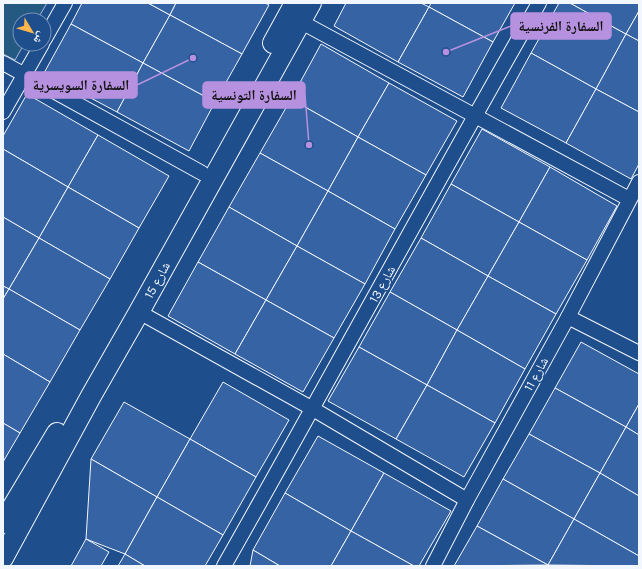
<svg xmlns="http://www.w3.org/2000/svg" width="642" height="569" font-family="Karla,'Noto Naskh Arabic',sans-serif">
	<style>
		.green { fill: #245a82; stroke: #a8bbd7 }
		.building { fill: #3563a3; stroke: #f2f6ff }
		.lines { fill: none; stroke-linecap: round; stroke-linejoin: round }
		.street-casing { stroke: #f2f6ff; stroke-width: 16 }
		.secondary-casing { stroke: #f2f6ff; stroke-width: 22 }
		.street { stroke: #1f4e8c; stroke-width: 14 }
		.secondary { stroke: #1f4e8c; stroke-width: 20 }
		.labels { text-anchor: middle; dominant-baseline: central; stroke-width: 3; stroke-linejoin: round; paint-order: stroke }
		.street-label { font-size: 13px; fill: #f2f6ff; stroke: #1f4e8c }
		.leader { fill: none; stroke: #b691df; stroke-width: 1.5 }
		.callout-dot { fill: #b691df; stroke: #1f4e8c; stroke-width: 1.5 }
		.callout { fill: #b691df; stroke: #b691df; stroke-width: 1.5 }
		.callout-label { font-size: 14px; text-anchor: middle; font-weight: bold; fill: #111 }
	</style>
	<rect width="100%" height="100%" fill="#1f4e8c"/>
	<!-- green -->
	<path class="green" d="M3,3h44l-10,17h-17v24h4l-9,16 -12,-6z"/>
	<!-- building -->
	<g class="building">
		<path d="M82,3h66l22,12 -27,48 -72,-39z"/>
		<path d="M148,3h28l-6,12z"/>
		<path d="M176,3h89l4,2 -27,49 -72,-39z"/>
		<path d="M346,3h75l8,4 -31,55 -64,-36z"/>
		<path d="M431,3h84l-22,39 -64,-35z"/>
		<path d="M559,3h11l56,31 -30,55 -65,-36z"/>
		<path d="M570,3h69v8l-13,23z"/>
		<path d="M429,7l64,35 -30,55 -65,-35z"/>
		<path d="M639,11v30l-13,-7z"/>
		<path d="M170,15l72,39 -27,48 -72,-39z"/>
		<path d="M71,24l72,39 -26,49 -73,-39z"/>
		<path d="M626,34l13,7v71l-43,-23z"/>
		<path d="M321,44l68,39 -31,54 -67,-38z"/>
		<path d="M531,53l65,36 -30,54 -65,-35z"/>
		<path d="M143,63l72,39 -26,49 -72,-39z"/>
		<path d="M389,83l68,38 -31,54 -68,-38z"/>
		<path d="M596,89l43,23v52l-8,15 -65,-36z"/>
		<path d="M27,94l71,41 -30,52 -65,-38v-13z"/>
		<path d="M291,99l67,38 -30,54 -68,-38z"/>
		<path d="M482,129l68,38 -31,55 -68,-38z"/>
		<path d="M98,135l71,41 -30,52 -71,-41z"/>
		<path d="M358,137l68,38 -31,54 -67,-38z"/>
		<path d="M3,149l65,38 -29,51 -36,-21z"/>
		<path d="M260,153l68,38 -31,55 -68,-39z"/>
		<path d="M550,167l67,39 -30,54 -68,-38z"/>
		<path d="M451,184l68,38 -31,54 -67,-38z"/>
		<path d="M68,187l71,41 -29,51 -71,-41z"/>
		<path d="M328,191l67,38 -30,55 -68,-38z"/>
		<path d="M229,207l68,39 -31,54 -68,-38z"/>
		<path d="M3,217l36,21 -30,51 -6,-3z"/>
		<path d="M519,222l68,38 -31,54 -68,-38z"/>
		<path d="M39,238l71,41 -30,51 -71,-41z"/>
		<path d="M421,238l67,38 -31,54 -67,-38z"/>
		<path d="M297,246l68,38 -31,54 -68,-38z"/>
		<path d="M198,262l68,38 -31,54 -67,-38z"/>
		<path d="M488,276l68,38 -31,55 -68,-39z"/>
		<path d="M3,286l6,3 -6,10z"/>
		<path d="M9,289l71,41 -30,52 -47,-28v-55z"/>
		<path d="M390,292l67,38 -30,55 -68,-38z"/>
		<path d="M266,300l68,38 -31,54 -68,-38z"/>
		<path d="M457,330l68,39 -30,54 -68,-38z"/>
		<path d="M581,342l58,32v30l-13,23 -71,-39z"/>
		<path d="M359,347l68,38 -31,54 -68,-38z"/>
		<path d="M3,354l47,28 -30,51 -17,-10z"/>
		<path d="M223,382l66,38 -33,57 -66,-38z"/>
		<path d="M427,385l68,38 -31,54 -68,-38z"/>
		<path d="M555,388l71,39 -26,46 -71,-39z"/>
		<path d="M124,402l66,37 -33,58 -66,-38z"/>
		<path d="M639,404v31l-13,-8z"/>
		<path d="M3,423l17,10 -17,29z"/>
		<path d="M626,427l13,8v61l-39,-23z"/>
		<path d="M529,434l71,39 -26,46 -71,-40z"/>
		<path d="M318,436l66,37 -33,58 -66,-38z"/>
		<path d="M190,439l66,38 -33,58 -66,-38z"/>
		<path d="M91,459l66,38 -32,57 -39,-15z"/>
		<path d="M384,473l67,38 -32,55h-5l-63,-35z"/>
		<path d="M600,473l39,23v60l-65,-37z"/>
		<path d="M503,479l71,40 -26,46 -71,-39z"/>
		<path d="M285,493l66,38 -20,35h-51l-27,-16z"/>
		<path d="M157,497l66,38 -18,31h-60l-20,-12z"/>
		<path d="M574,519l65,37v10l-91,-1z"/>
		<path d="M477,526l71,39 -94,1z"/>
		<path d="M351,531l63,35h-83z"/>
		<path d="M86,539l23,13 -8,14h-30z"/>
		<path d="M253,550l27,16h-30z"/>
		<path d="M125,554l20,12h-27z"/>
	</g>
	<g class="lines">
		<!-- street casing -->
		<g class="street-casing">
			<g id="street">
				<path d="M292,17l337,182"/>
				<path d="M44,40l21,-37"/>
				<path d="M3,63l199,110"/>
				<path d="M3,112l39,-68"/>
				<path d="M139,312l174,97 154,91"/>
				<path d="M568,317l71,36"/>
				<path d="M224,566c106,-187 208,-376 315,-563"/>
				<path d="M433,566l34,-66 101,-183 71,-135"/>
			</g>
		</g>
		<!-- secondary casing -->
		<g class="secondary-casing">
			<g id="secondary">
				<path d="M273,43l22,-40"/>
				<path d="M3,523l54,-90"/>
				<path d="M3,558l88,-162 48,-84 172,-309"/>
			</g>
		</g>
		<!-- street -->
		<use href="#street" class="street"/>
		<!-- secondary -->
		<use href="#secondary" class="secondary"/>
	</g>
	<g class="labels">
		<!-- street labels -->
		<g class="street-label">
			<text transform="translate(157 280) rotate(-61)">شارع 15</text>
			<text transform="translate(382 284) rotate(-61)">شارع 13</text>
			<text transform="translate(536 374) rotate(-61)">شارع 11</text>
		</g>
	</g>
	<!-- callouts -->
	<path class="leader" d="M446 52L511 26M193 58L137 85M309 145L305 95"/>
	<g class="callout-dot">
		<circle cx="446" cy="52" r="4"/>
		<circle cx="193" cy="58" r="4"/>
		<circle cx="309" cy="145" r="4"/>
	</g>
	<g class="callout">
		<rect x="511" y="13" width="100" height="26" rx="4"/>
		<rect x="25" y="72" width="112" height="26" rx="4"/>
		<rect x="203" y="82" width="102" height="26" rx="4"/>
	</g>
	<g class="callout-label">
		<text x="561" y="31">السفارة الفرنسية</text>
		<text x="81" y="90">السفارة السويسرية</text>
		<text x="254" y="100">السفارة التونسية</text>
	</g>
	<!-- border -->
	<rect width="642" height="569" fill="none" stroke="#f2f6ff" stroke-width="8"/>
	<!-- north arrow -->
	<g transform="translate(32 32) rotate(128)"><circle r="19" fill="#1f4e8c" stroke="#7391ba"/>
	<path d="M0-3L7 15L0 10L-7 15Z" fill="#ffb74d"/>
	<text y="-6" font-size="11" font-weight="bold" text-anchor="middle" fill="#f2f6ff">ش</text>
	</g>
</svg>
